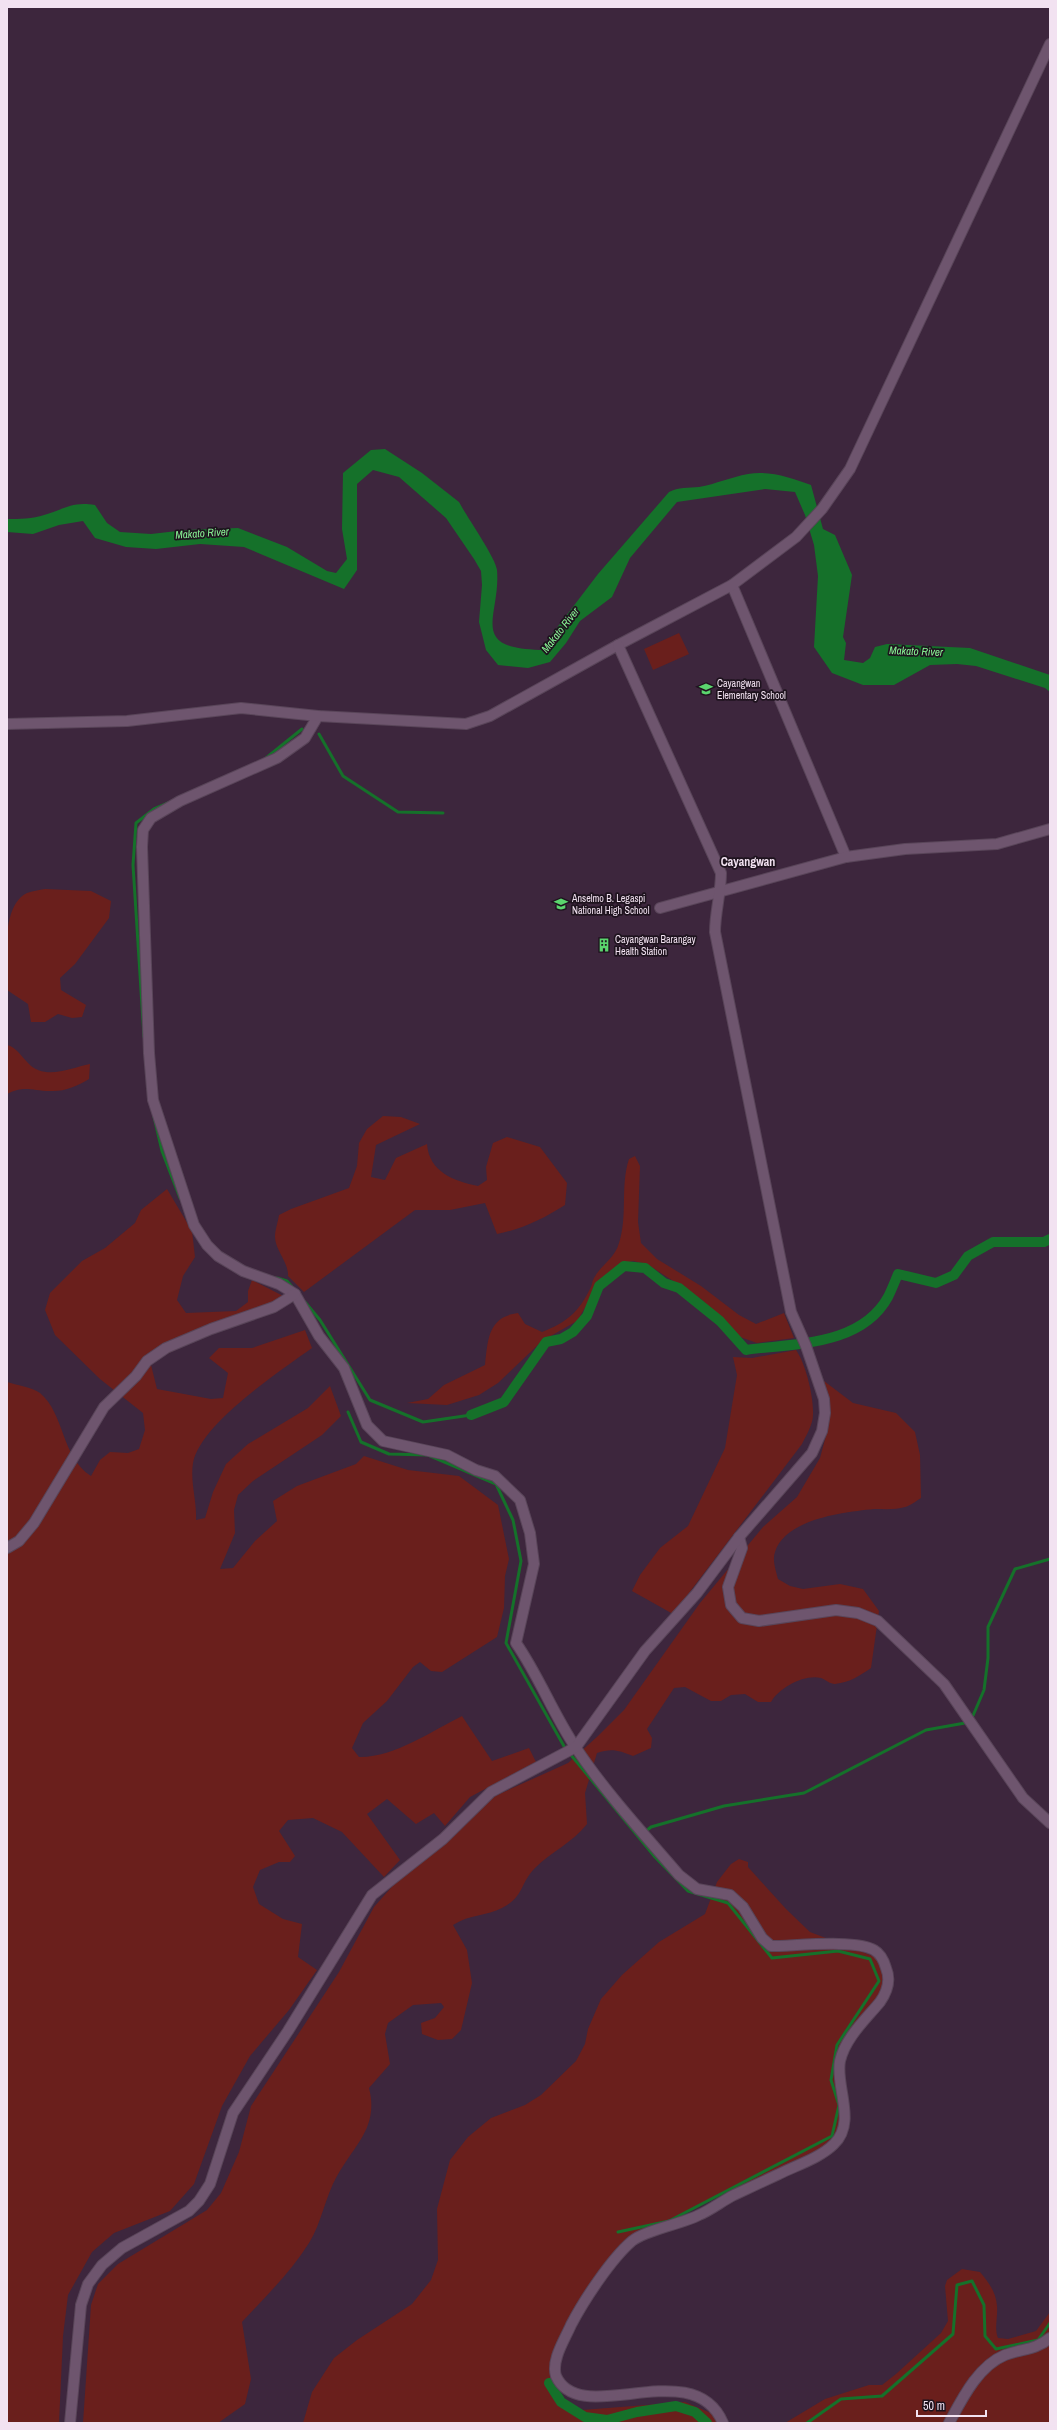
<svg xmlns="http://www.w3.org/2000/svg" width="1057" height="2430" font-family="'Archivo Narrow',sans-serif">
	<style>
		.green { fill: #6a1f1c }
		.water { fill: #15712a }
		.lines { fill: none; stroke-linecap: round; stroke-linejoin: round }
		.stream { stroke: #15712a; stroke-width: 3 }
		.canal { stroke: #15712a; stroke-width: 10 }
		.street-casing { stroke: #594559; stroke-width: 12 }
		.secondary-casing { stroke: #594559; stroke-width: 12 }
		.street { stroke: #6e556e; stroke-width: 10 }
		.secondary { stroke: #6e556e; stroke-width: 10 }
		.labels { text-anchor: middle; dominant-baseline: central; stroke-width: 3.5; stroke-linejoin: round; paint-order: stroke }
		.poi-label { font-size: 10px; fill: #f2e2f1; stroke: #1e131e; text-anchor: start }
		.water-label { font-size: 11px; font-style: italic; fill: #89f595; stroke: #1e131e }
		.quarter-label { font-size: 12px; font-weight: bold; fill: #f2e2f1; stroke: #1e131e }
	</style>
	<rect width="100%" height="100%" fill="#3d263d"/>
	<!-- green -->
	<g class="green">
		<path d="M679,633l10,21 -36,16 -9,-21z"/>
		<path d="M45,889l46,2 20,10 -2,17 -34,46 -15,14 1,12 25,15 -4,12 -10,1 -14,-4 -13,8h-14l-3,-18 -21,-14c0,-26 -7,-84 20,-97 5,-2 12,-3 18,-4z"/>
		<path d="M7,1045c9,2 15,12 21,18 17,18 42,5 62,1l-1,15c-12,7 -25,13 -39,12 -19,0 -25,-6 -43,3z"/>
		<path d="M383,1116l18,1 19,7 -44,21 -5,32 14,3 11,-22 31,-14c2,28 27,37 51,42l9,-6 -1,-13 7,-24 14,-6 33,10 27,36 -2,22c-22,14 -43,24 -68,29l-12,-31 -35,7h-35l-111,82 -16,-16c1,-13 -13,-26 -13,-39 0,-7 3,-15 4,-22l12,-6 58,-21 8,-22 2,-23 8,-14z"/>
		<path d="M635,1156l5,10 -2,56 3,21 16,16 44,27 38,29 17,9 28,-11 10,25 -37,5 -17,-6 -39,-38 -54,-35 -14,-3 -12,3 -18,14 -26,43 -35,20 -44,42 -19,12 -32,10 -40,-2 21,-4 16,-14 41,-20c3,-26 3,-48 33,-52l7,11 17,8c25,-10 36,-19 48,-43 2,-3 2,-8 4,-11 7,-13 21,-20 25,-35 9,-27 1,-57 10,-84z"/>
		<path d="M167,1189l25,42 3,26 -12,19 -6,24 9,13 50,-2 12,-9v-11l4,-11 33,17 -30,12 -34,20 -61,28 -9,8 6,24 54,10 12,-1 5,-25 -19,-15 10,-10h33l53,-18 7,18c-32,23 -112,76 -119,115 -3,19 4,38 3,57l9,-2 8,-26 13,-28 22,-20 60,-36 22,-22 11,30 -19,19 -69,46 -15,14 -4,15 1,23 -15,36 13,-1 22,-27 22,-20 -4,-20 24,-15 59,-22 8,-8 44,14 51,6 39,29 11,54 -4,17 -1,32 -7,29 -55,35 -11,-1 -11,-9 -7,5 -26,34 -24,22 -11,25 7,9c34,1 73,-26 103,-41l30,45 37,-13 7,14 -66,35 -25,29 -11,-13 -18,11 -29,-25 -20,15 33,46 -16,17 -42,-45 -29,-14 -25,2 -9,11 16,25 -5,6h-11l-19,8 -7,17 6,17 24,15 19,5 -4,33 19,13 -28,40 -39,46 -28,50 -28,78 -24,27 -56,22 -22,19 -24,43 -5,41 -4,87h-52v-1041c9,3 25,5 33,11 25,21 21,64 51,83l9,-16 10,-8 18,1 11,-4 6,-19 -2,-17 -43,-34 -45,-44 -10,-25 5,-17 32,-32 23,-13 30,-25 6,-13z"/>
		<path d="M796,1350c10,14 18,48 17,65 0,9 -7,21 -11,29l-129,170 -41,-23 8,-16 20,-27 28,-22 37,-78 12,-73 -4,-18 19,1z"/>
		<path d="M824,1381l29,22 43,10 19,19 5,23 1,43c-5,3 -11,8 -16,9 -9,3 -21,2 -31,2 -30,3 -89,10 -99,43 -3,8 1,19 3,27l12,7 13,3 37,-5 23,5 16,22 -8,57c-12,8 -20,14 -36,16 -5,0 -9,-4 -14,-6 -17,-4 -42,10 -50,24h-13l-13,-8 -14,1 -10,6h-10l-26,-14 -11,1 -27,41 5,9 -1,10 -18,8c-14,-6 -22,-8 -36,-3l-12,40 2,31c-15,19 -36,28 -52,44 -15,15 -11,29 -33,40 -15,8 -32,6 -49,17l14,25 5,33 -11,47 -9,9 -14,1 -16,-6 -1,-11 14,-5 9,-11 -3,-4 -28,2 -25,18 -3,11 5,30 -21,24c10,39 -14,56 -32,88 -12,21 -15,46 -28,67 -19,30 -44,54 -67,79l9,57 -6,25 -27,19h-135l8,-118 7,-21 20,-20 89,-54 14,-17 18,-41 12,-46 88,-134 35,-65 31,-35 90,-76 73,-33 30,-27 26,-26 76,-107 63,-76 34,-30 23,-39 8,-30 1,-28z"/>
		<path d="M739,1859l9,3v5l38,42 24,23 63,24 7,7 4,10 -1,18 -42,55 -1,78 -4,10 -14,14 -193,90 -16,15 -59,96 -2,25 12,26 18,10 103,-8 28,12 4,9h-414l9,-31 22,-34 23,-18 55,-36 19,-24 7,-20 -1,-51 13,-49 18,-23 23,-19 34,-13 16,-10 35,-34 9,-17 3,-15 13,-30 21,-24 37,-33 46,-28 12,-32 14,-18z"/>
		<path d="M962,2269l18,3c9,11 16,20 17,34 1,11 -3,22 1,32l10,1 28,-8 14,-19v111h-265l40,-24 44,-14h13l14,-11 45,-41 7,-12 -3,-35 2,-6z"/>
	</g>
	<!-- water -->
	<path class="water" d="M385,449l37,24 37,29 4,7c7,12 33,50 34,61 4,46 -30,78 43,80l58,-76 71,-82c9,-5 20,-4 30,-5 17,-3 32,-10 49,-13 21,-4 44,4 63,11l12,44 12,6 17,40 -9,62 3,6 -2,17 19,3 7,-5 5,-11 12,-3 83,4 80,27v17l-5,-4 -69,-22 -19,-2 -27,1 -36,20h-31l-31,-12 -18,-26 4,-71 -4,-31 -9,-30 -10,-23 -30,-3 -88,13 -47,56 -18,39 -32,24 -14,22 -16,19 -22,6 -30,-3 -12,-15 -7,-28 3,-37 -1,-14 -7,-12 -28,-41 -47,-41 -26,-7 -16,14v86l-13,19 -100,-42 -44,-3 -44,5 -30,-2 -31,-9 -12,-17 -24,4 -26,9 -26,-2v-13c12,0 26,0 37,-4 21,-6 28,-14 51,-10l12,18 13,9 31,2 35,-4 52,-2 49,19 40,24 9,2 11,-14 -5,-30 1,-56 28,-23z"/>
	<g class="lines">
		<!-- stream -->
		<g class="stream">
			<path d="M319,734l24,42 55,36 45,1"/>
			<path d="M266,758l36,-29"/>
			<path d="M144,1037l-11,-172 3,-42 18,-14 14,-6"/>
			<path d="M154,1117l8,34 18,47 3,2"/>
			<path d="M277,1278l10,3 6,7"/>
			<path d="M305,1302l15,18 50,80 53,22 48,-7"/>
			<path d="M348,1412l13,30 28,12 39,1 68,29 17,36 8,41 -15,82 59,105"/>
			<path d="M972,1718l12,-28 4,-32v-31l27,-58 35,-10"/>
			<path d="M571,1755l84,102 33,34 40,12 44,55 66,-7 32,8 9,22 -42,64 -6,35 8,25 -7,31 -163,85 -51,11"/>
			<path d="M646,1831l5,-4 73,-21 80,-13 122,-63 39,-7"/>
			<path d="M807,2423l34,-24 41,-3 71,-62 4,-49 15,-4 12,24 1,31 11,13 42,-9 12,-17"/>
		</g>
		<!-- canal -->
		<g class="canal">
			<path d="M471,1415l33,-13 42,-60 15,-3 12,-7 14,-16 12,-30 25,-20 21,2 19,15 15,5 41,33 26,29c49,-7 115,-4 142,-53 4,-8 7,-16 10,-23l38,9 18,-8 14,-19 25,-14h51l6,-3"/>
			<path d="M549,2383l12,19 24,15 22,3 30,-8 39,-6 19,6 12,11"/>
		</g>
		<!-- street casing -->
		<g class="street-casing">
			<g id="street">
				<path d="M732,585l114,272"/>
				<path d="M318,716l-13,22 -28,20 -97,43 -29,17 -8,12 -1,17 7,206 4,47 41,125 13,20 11,11 25,15 36,13 16,10 24,42 25,32 23,57 16,16 64,14 29,15 19,6 25,24 10,33 4,31 -18,79c23,33 37,71 60,105 30,45 68,86 103,127l18,14 33,6 13,12 19,31 9,8c23,0 85,-7 103,4 7,4 10,11 12,18 5,12 1,24 -6,34 -14,17 -35,36 -40,59 -5,25 17,61 -6,83 -14,14 -37,21 -55,30 -15,7 -30,14 -45,21 -12,6 -23,15 -35,20 -17,9 -54,15 -67,26 -21,18 -48,59 -61,84 -6,14 -20,35 -15,51 24,54 137,-24 167,47"/>
				<path d="M660,908l186,-51 59,-8 92,-5 53,-15"/>
				<path d="M739,1537l3,11 -14,39 3,18 11,13 17,3 77,-11 22,3 20,8 66,63 79,114 27,25"/>
				<path d="M7,1548l12,-7 15,-18 70,-116 32,-31 11,-15 19,-13 45,-19 63,-22 21,-13"/>
				<path d="M949,2423c13,-24 29,-57 56,-68 18,-7 29,-4 45,-17"/>
			</g>
		</g>
		<!-- secondary casing -->
		<g class="secondary-casing">
			<g id="secondary">
				<path d="M7,724l120,-3 114,-13 77,8 148,8 24,-8 128,-71 114,-60 64,-48 26,-28 28,-40 200,-425"/>
				<path d="M70,2423l11,-118 7,-21 14,-19 20,-17 67,-37 10,-10 11,-17 23,-71 55,-82 84,-136 71,-56 48,-47 85,-45 69,-96 52,-58 42,-56 73,-84 10,-22 3,-18 -1,-14 -18,-53 -15,-34 -76,-380c0,-20 6,-39 6,-59l-103,-228"/>
			</g>
		</g>
		<!-- street -->
		<use href="#street" class="street"/>
		<!-- secondary -->
		<use href="#secondary" class="secondary"/>
	</g>
	<!-- icons -->
	<defs>
		<g id="school-bare" transform="scale(1.08)"><path d="M0-5L7-2L0 1L-7-2ZM-4 1L0 2.5L4 1V4Q0 6-4 4Z" fill="#5bd56e" stroke="#1e131e" stroke-width="2.5" paint-order="stroke"/></g>
		<g id="building-bare" transform="scale(1.08)"><path d="M-4-6H4V6H1V3H-1V6H-4ZM-2.5-4.3h1.7v1.8h-1.7ZM.8-4.3h1.7v1.8H.8ZM-2.5-1h1.7V.8h-1.7ZM.8-1h1.7V.8H.8Z" fill="#5bd56e" stroke="#1e131e" stroke-width="2.5" paint-order="stroke"/></g>
	</defs>
	<g fill-rule="evenodd">
		<use href="#school-bare" x="706" y="689"/>
		<use href="#school-bare" x="561" y="904"/>
		<use href="#building-bare" x="604" y="945"/>
	</g>
	<g class="labels">
		<!-- poi labels -->
		<g class="poi-label">
			<text x="717" y="683">Cayangwan<tspan x="717" dy="12">Elementary School</tspan></text>
			<text x="572" y="898">Anselmo B. Legaspi<tspan x="572" dy="12">National High School</tspan></text>
			<text x="615" y="939">Cayangwan Barangay<tspan x="615" dy="12">Health Station</tspan></text>
		</g>
		<!-- water labels -->
		<g class="water-label">
			<text transform="translate(202 533) rotate(-4)">Makato River</text>
			<text transform="translate(560 630) rotate(-52)">Makato River</text>
			<text transform="translate(916 651) rotate(2)">Makato River</text>
		</g>
		<!-- quarter labels -->
		<g class="quarter-label">
			<text x="748" y="862">Cayangwan</text>
		</g>
	</g>
	<!-- border -->
	<rect width="1057" height="2430" fill="none" stroke="#f2e2f1" stroke-width="16"/>
	<!-- scale -->
	<path d="M917 2410v6h69v-6" fill="none" stroke="#f2e2f1" stroke-width="2"/>
	<text x="923" y="2410" font-size="12" fill="#f2e2f1" stroke="#1e131e" stroke-width="3" paint-order="stroke">50 m</text>
</svg>
